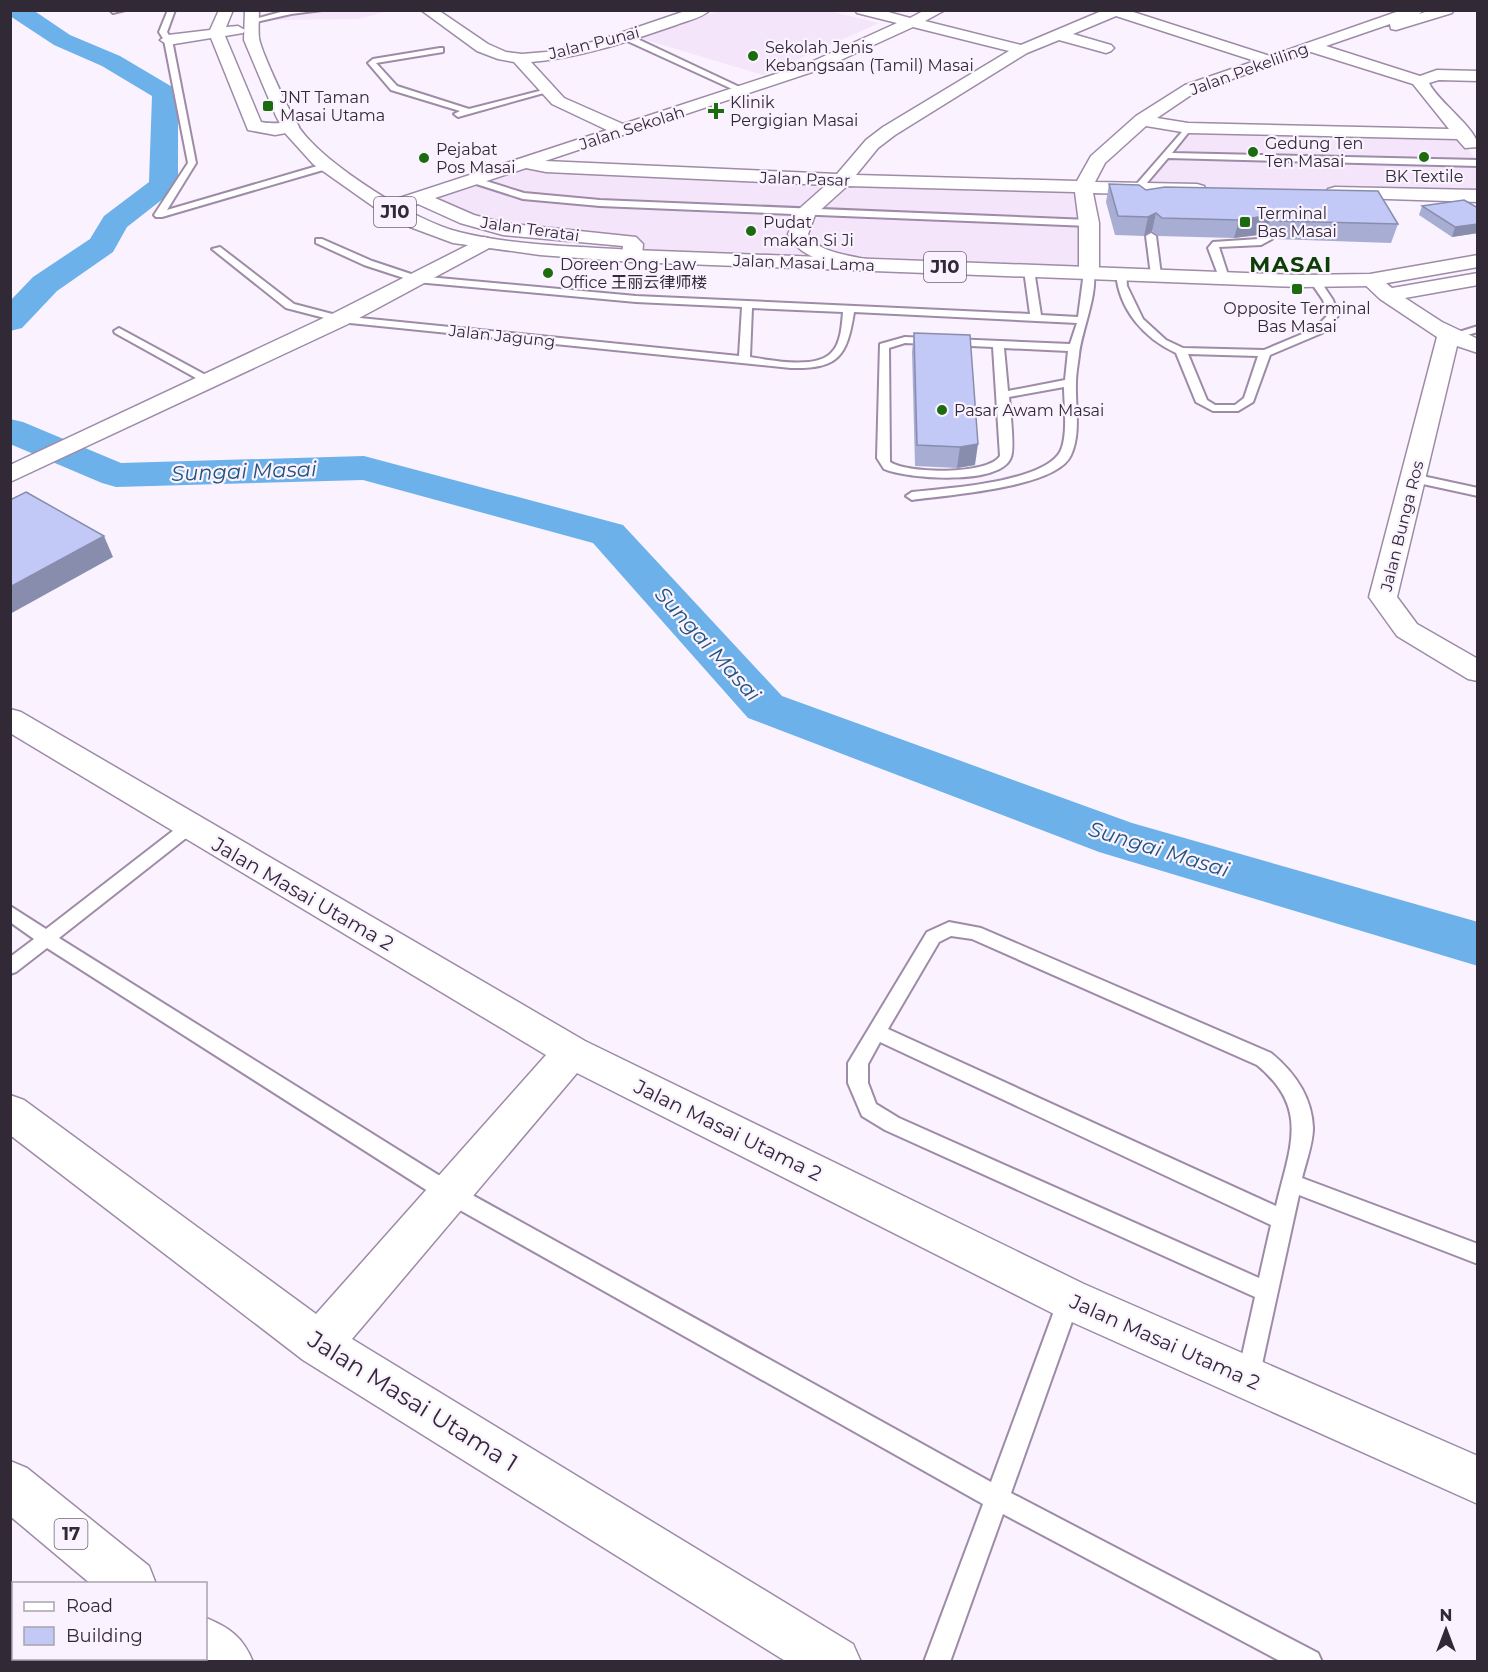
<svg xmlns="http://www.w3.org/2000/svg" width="1488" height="1672" font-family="Montserrat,'Noto Sans SC',sans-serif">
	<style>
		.built { fill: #f4e5fb }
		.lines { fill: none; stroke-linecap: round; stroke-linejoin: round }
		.river { fill: #6cb1ea; fill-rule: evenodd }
		.lane-casing { stroke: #9e8ba7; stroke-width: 4 }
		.street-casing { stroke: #9e8ba7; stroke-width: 3 }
		.primary-casing { stroke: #9e8ba7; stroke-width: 3 }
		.highway-casing { stroke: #9e8ba7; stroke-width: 3 }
		.lane { fill: #fff; fill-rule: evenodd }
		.street { fill: #fff; fill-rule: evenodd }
		.primary { fill: #fff; fill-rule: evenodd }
		.highway { fill: #fff; fill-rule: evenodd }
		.wall { fill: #a8add4 }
		.shaded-wall { fill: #888dad }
		.building { fill: #c3c9f7; stroke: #888dad; stroke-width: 1.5 }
		.poi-dot { fill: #1c6c0f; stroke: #faf2ff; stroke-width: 2 }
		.labels { text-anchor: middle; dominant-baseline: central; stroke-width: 4.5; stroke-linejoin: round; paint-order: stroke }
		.far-street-label { font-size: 16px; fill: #312935; stroke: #faf2ff }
		.far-poi-label { font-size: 16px; fill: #312935; stroke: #faf2ff; text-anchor: start }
		.shield { fill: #faf2ff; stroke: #6d6572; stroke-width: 1.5 }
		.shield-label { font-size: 18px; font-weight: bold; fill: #312935 }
		.street-label { font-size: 20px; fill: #312935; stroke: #faf2ff }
		.water-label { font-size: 21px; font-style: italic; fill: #23547b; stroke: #faf2ff }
		.far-district-label { font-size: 22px; font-weight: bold; letter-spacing: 1.5px; fill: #0c3e05; stroke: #faf2ff }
		.near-street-label { font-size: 24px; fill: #312935; stroke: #faf2ff }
	</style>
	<rect width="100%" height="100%" fill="#faf2ff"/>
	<!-- built -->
	<g class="built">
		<path d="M279,11h109l-29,8 -83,1z"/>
		<path d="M720,11h109l50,12 -116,52 -127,-38z"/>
		<path d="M1192,126l263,6 22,29v38l-337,-8z"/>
		<path d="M536,162l541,22 6,83 -390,-14 -89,-7 -128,-17 -58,-27z"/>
	</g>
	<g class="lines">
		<!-- river -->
		<g class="river">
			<path d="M10,10h23l37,25 50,21 54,32 4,5v92l-5,6 -46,36 -14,25 -56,39 -35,37 -12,3v-30l23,-24 57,-38 14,-23 45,-34 3,-86 -50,-30 -48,-21 -44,-29z"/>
			<path d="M10,419l13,3 98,41 243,-7 259,69 159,171 350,127 346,99v44l-379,-114 -351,-134 -155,-175 -230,-63 -247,7 -14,-4 -92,-39z"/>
		</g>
		<!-- lane casing -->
		<g class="lane-casing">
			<g id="lane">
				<path d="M110,10h15l-12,3z"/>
				<path d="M168,10h7l-8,22 5,8 24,123 -29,47 157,-46h6v4l-168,49h-6l-2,-2 34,-52 -24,-123 -5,-8z"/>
				<path d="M288,10h34l-31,4 -39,9 -4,-2z"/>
				<path d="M623,35h6l119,56 -7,2 -118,-54z"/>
				<path d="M440,48h3v4l-67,11 21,23 72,23 78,-20 4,2 -93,26 -4,-3 6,-3 -69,-21 -23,-27 5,-4z"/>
				<path d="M1188,125l4,3 -20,25 306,7v6l-310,-8 -28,33h-6v-4z"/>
				<path d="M473,177l51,16 76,7 489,20 5,3 -5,3 -489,-20 -77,-7 -53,-17v-4z"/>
				<path d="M1151,233l5,3 5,39 -5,3 -5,-3 -5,-39z"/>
				<path d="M1267,236l5,3 -11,6 -42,2 10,31 -9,2 -12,-32 5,-6 46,-3z"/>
				<path d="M316,239h6l50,22 45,15 219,20 394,18 -6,-44 5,-3 5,3 7,45 37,2 6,-45 9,-2c6,22 -12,62 -14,85 -1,9 -3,18 -3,27 -1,24 5,51 -5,73 -14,33 -125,40 -159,45l-6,-4 6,-4c35,-4 124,-9 146,-37 11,-13 6,-52 6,-68l-55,10c1,13 6,50 2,60 -9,29 -104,22 -127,12l-7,-11 3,-114 25,-7 165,7 7,-21 -223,-11c-7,45 -16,57 -63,56l-451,-46 -54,-14 -74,-59 8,-2 74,57 46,12 399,40 3,-49 -106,-5 -220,-20 -52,-17 -48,-22zM752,308l91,4c-1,12 -2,31 -11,40 -15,18 -62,8 -82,5zM905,343l88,4 7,109c-12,19 -92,18 -110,6l-1,-114zM1004,348l64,3 -3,29 -57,11z"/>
				<path d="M1121,270l5,3 1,13 16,33 23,21 17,8 81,2 50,-21 14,-14 -5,-15 -13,-19 5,-3 4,1 14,21 5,16 -16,17 -52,22 -17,47 -15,9h-25l-17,-9 -20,-49c-32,-15 -57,-43 -60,-80zM1188,354l70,2 -14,42 -9,7h-20l-8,-5z"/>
				<path d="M1478,326v6l-30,8 -5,-3z"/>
				<path d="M119,328l94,51 2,2 -6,3 -4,-1 -90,-50 -1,-2z"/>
				<path d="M1413,474l65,14v8l-69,-15 -2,-3 2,-3z"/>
				<path d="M189,821l6,2 2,4 -2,4 -136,107 397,248 535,296 70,-190 8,-3 8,3 3,7 -69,194 307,160 4,9h-40l-279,-148 -53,148h-26l59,-158 -541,-304 -395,-252 -31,24 -6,2v-17l24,-18 -24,-17v-16l36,23 137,-106z"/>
				<path d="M949,922l32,6 290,125c23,19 41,43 42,75 0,15 -7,34 -11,50l176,66v20l-179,-69 -40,183 -3,8 -8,3 -8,-3 -3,-8 18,-81 -370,-167 -23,-14 -14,-33v-20l79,-131zM951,936l21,3 285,126c54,44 32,84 19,141l-388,-177 51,-87zM880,1042l391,183 -12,53 -360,-160 -23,-14 -8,-21v-19z"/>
			</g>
		</g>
		<!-- street casing -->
		<g class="street-casing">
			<g id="street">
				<path d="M219,10h14l-7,17 12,-1 7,4 -2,3 -18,3 36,86c13,3 25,-1 36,1l2,4 -2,4 -22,4 -27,-5 -37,-92 -43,7 -8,-5 8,-5 42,-5z"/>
				<path d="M421,10h17l50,34 18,8 16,2 24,-2 51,-11 91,-31h22c-8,8 -24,11 -34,15 -47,16 -95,33 -145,37l33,36 59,26 186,-61 88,-40 -40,-10 -2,-3h26l29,8 15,-8h20l-20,11 96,24 83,-35h23l143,46 132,-46h22l-5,4 12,-4h23l-2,3 -56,17 -5,-1 -1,-5 -64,22 94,30 17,-6 41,1v10l-39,-1 -10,3c9,19 49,46 49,64l-13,1 -8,-9 -269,-6 -42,-7 -41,37 -10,19 102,2 7,2 2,4 -2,4 -7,2 -104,-3 6,30v49l-3,4h-14l-3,-4v-49l-4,-31 -228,-6 -32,29 -7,19c9,19 42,21 61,26l3,4 -3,4 -7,2c-26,-6 -61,-9 -74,-36l11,-25 27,-24 -280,-13 -20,-4 -91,30 39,17 30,8 132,14 7,7 -1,12 -3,4h-14l-3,-4 1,-10 -120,-11 -43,-12 -42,-19 -30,10 -7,-2 -2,-4 2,-4 226,-74 -55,-26 -38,-42 -16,-3 -21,-8zM1116,16l139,45 -70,24 -49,31 -45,40 -14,25 -221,-6 22,-27 17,-13 132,-82 32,-13 47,13 5,-2 3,-3 -3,-3 -38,-11zM913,27l96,24 -126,76 -17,13 -29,34 -292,-13 276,-92zM1311,52l102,32 36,45 -261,-6 -31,-5 40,-27z"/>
				<path d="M1335,187l143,3v12l-150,-5 -2,-4 2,-4z"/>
				<path d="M484,237l7,2 3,4 -3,4 -143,77 -338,158v-17l322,-151z"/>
				<path d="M1478,273v12l-73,13 37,24 36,17v14l-21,-7 -60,251 20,27 61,35v22l-10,-2 -71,-43 -28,-39 68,-260 -57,-38 -20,-19 3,-4c13,-4 19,4 29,12z"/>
				<path d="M10,709l11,3 564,329 499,243 394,172v48l-424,-190 -477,-241 -225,266 501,305 8,18h-74l-484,-302 -293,-225v-40l14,5 292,214 230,-259 -536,-322z"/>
			</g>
		</g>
		<!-- primary casing -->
		<g class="primary-casing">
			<path id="primary" d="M245,10h14c0,9 -1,19 0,28 2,14 33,79 41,91 27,37 115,92 159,103 56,14 116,14 173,18l668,25 70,-1 108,-19v12l-108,19 -70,1 -668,-25 -92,-7 -87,-12 -43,-16 -29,-15 -68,-48 -28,-31 -9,-17 -32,-76z"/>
		</g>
		<!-- highway casing -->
		<g class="highway-casing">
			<g id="highway">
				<path d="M10,1461l17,7 122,98 7,18h-65l-81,-68z"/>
				<path d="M10,1585l4,1v52l-4,-1z"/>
				<path d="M206,1618c24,10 37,19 47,44h-65l-2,-4h20z"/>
				<path d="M47,1658h54l2,4h-54z"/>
			</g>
		</g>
		<!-- lane -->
		<use href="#lane" class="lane"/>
		<!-- street -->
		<use href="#street" class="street"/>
		<!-- primary -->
		<use href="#primary" class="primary"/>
		<!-- highway -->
		<use href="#highway" class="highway"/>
	</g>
	<!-- wall -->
	<g class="wall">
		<path d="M1109,184l37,6 252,34 -7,19 -117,-4 -8,-5 -32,4 -76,-2 -6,-5 -8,5 -29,-1 -9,-33z"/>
		<path d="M1422,206l56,2v25l-26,4 -33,-22z"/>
		<path d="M914,333l61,132 -18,3 -42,-2 -3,-114z"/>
	</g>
	<!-- shaded-wall -->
	<g class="shaded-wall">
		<path d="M1156,213l-4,18 -8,5 4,-19z"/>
		<path d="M1271,215l-5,19 -32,4 5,-18z"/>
		<path d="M1478,224v9l-26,4 3,-10z"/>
		<path d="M978,444l-3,21 -18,3 3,-21z"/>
		<path d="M104,536l9,21 -103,57v-27z"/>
	</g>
	<!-- building -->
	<g class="building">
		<path d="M1109,184l30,1 7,5 19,-3 213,4 20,33 -119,-3 -8,-6 -32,5 -77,-2 -6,-5 -8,4 -30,-1z"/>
		<path d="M1464,200l14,8v16l-23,3 -33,-21z"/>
		<path d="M914,333l56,2 8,109 -18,3 -43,-2z"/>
		<path d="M26,492l78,44 -94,51v-87z"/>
	</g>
	<!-- markers -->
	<g class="poi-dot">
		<circle cx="753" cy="56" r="6"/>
		<rect x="262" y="100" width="12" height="12" rx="3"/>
		<path d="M713 102h6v6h6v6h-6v6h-6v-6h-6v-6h6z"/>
		<circle cx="1253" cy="152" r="6"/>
		<circle cx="1424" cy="157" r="6"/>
		<circle cx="424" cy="158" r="6"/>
		<rect x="1239" y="216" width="12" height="12" rx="3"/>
		<circle cx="751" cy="231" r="6"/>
		<circle cx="548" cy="273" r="6"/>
		<rect x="1291" y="283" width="12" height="12" rx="3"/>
		<circle cx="942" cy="410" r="6"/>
	</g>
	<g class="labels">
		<!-- far-street labels -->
		<g class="far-street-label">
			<text transform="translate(594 43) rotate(-14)">Jalan Punai</text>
			<text transform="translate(1249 69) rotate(-20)">Jalan Pekeliling</text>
			<text transform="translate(632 128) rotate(-18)">Jalan Sekolah</text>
			<text transform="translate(805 179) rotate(2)">Jalan Pasar</text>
			<text transform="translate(530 229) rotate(8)">Jalan Teratai</text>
			<text transform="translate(804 263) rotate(2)">Jalan Masai Lama</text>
			<text transform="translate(502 336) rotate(6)">Jalan Jagung</text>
			<text transform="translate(1402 526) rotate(-76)">Jalan Bunga Ros</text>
		</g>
		<!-- far-poi labels -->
		<g class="far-poi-label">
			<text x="765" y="47">Sekolah Jenis<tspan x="765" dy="18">Kebangsaan (Tamil) Masai</tspan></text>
			<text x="280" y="97">JNT Taman<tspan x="280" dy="18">Masai Utama</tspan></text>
			<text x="730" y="102">Klinik<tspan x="730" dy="18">Pergigian Masai</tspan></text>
			<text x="1265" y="143">Gedung Ten<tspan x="1265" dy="18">Ten Masai</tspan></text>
			<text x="436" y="149">Pejabat<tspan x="436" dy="18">Pos Masai</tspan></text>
			<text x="1424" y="176" text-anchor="middle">BK Textile</text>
			<text x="1257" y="213">Terminal<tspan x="1257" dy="18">Bas Masai</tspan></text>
			<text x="763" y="222">Pudat<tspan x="763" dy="18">makan Si Ji</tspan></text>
			<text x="560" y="264">Doreen Ong Law<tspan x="560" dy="18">Office 王丽云律师楼</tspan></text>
			<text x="1297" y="308" text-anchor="middle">Opposite Terminal<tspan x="1297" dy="18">Bas Masai</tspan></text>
			<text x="954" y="410">Pasar Awam Masai</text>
		</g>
		<!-- shield labels -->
		<g class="shield">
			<rect x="374" y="197" width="42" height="30" rx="4.5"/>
			<rect x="924" y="252" width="42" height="30" rx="4.5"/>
			<rect x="54.5" y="1519" width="33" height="30" rx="4.5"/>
		</g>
		<g class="shield-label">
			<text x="395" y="212">J10</text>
			<text x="945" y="267">J10</text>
			<text x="71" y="1534">17</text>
		</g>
		<!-- street labels -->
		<g class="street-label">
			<text transform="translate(303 894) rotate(30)">Jalan Masai Utama 2</text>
			<text transform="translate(728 1130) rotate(26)">Jalan Masai Utama 2</text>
			<text transform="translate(1165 1342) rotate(24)">Jalan Masai Utama 2</text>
		</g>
		<!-- water labels -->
		<g class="water-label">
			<text transform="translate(244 471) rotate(-2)">Sungai Masai</text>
			<text transform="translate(708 644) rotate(48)">Sungai Masai</text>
			<text transform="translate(1159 849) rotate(17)">Sungai Masai</text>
		</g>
		<!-- far-district labels -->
		<g class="far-district-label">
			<text x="1291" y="264">MASAI</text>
		</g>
		<!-- near-street labels -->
		<g class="near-street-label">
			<text transform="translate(413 1401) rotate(32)">Jalan Masai Utama 1</text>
		</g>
	</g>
	<!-- border -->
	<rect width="1488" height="1672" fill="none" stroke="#312935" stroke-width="24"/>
	<!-- legend -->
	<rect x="12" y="1582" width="195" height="78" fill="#faf2ff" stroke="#aaa2ae" stroke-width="1.5"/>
	<rect x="24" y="1602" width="30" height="9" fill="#ffffff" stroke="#aaa2ae" stroke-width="1.5"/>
	<text x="66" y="1612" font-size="18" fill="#312935">Road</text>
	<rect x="24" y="1627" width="30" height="18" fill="#c3c9f7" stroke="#aaa2ae" stroke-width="1.5"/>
	<text x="66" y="1642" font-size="18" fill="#312935">Building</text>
	<!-- north arrow -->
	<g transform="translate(1446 1630)" stroke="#faf2ff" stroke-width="4.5" paint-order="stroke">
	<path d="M0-4.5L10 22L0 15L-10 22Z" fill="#312935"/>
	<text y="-9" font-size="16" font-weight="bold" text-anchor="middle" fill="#312935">N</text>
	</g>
</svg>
